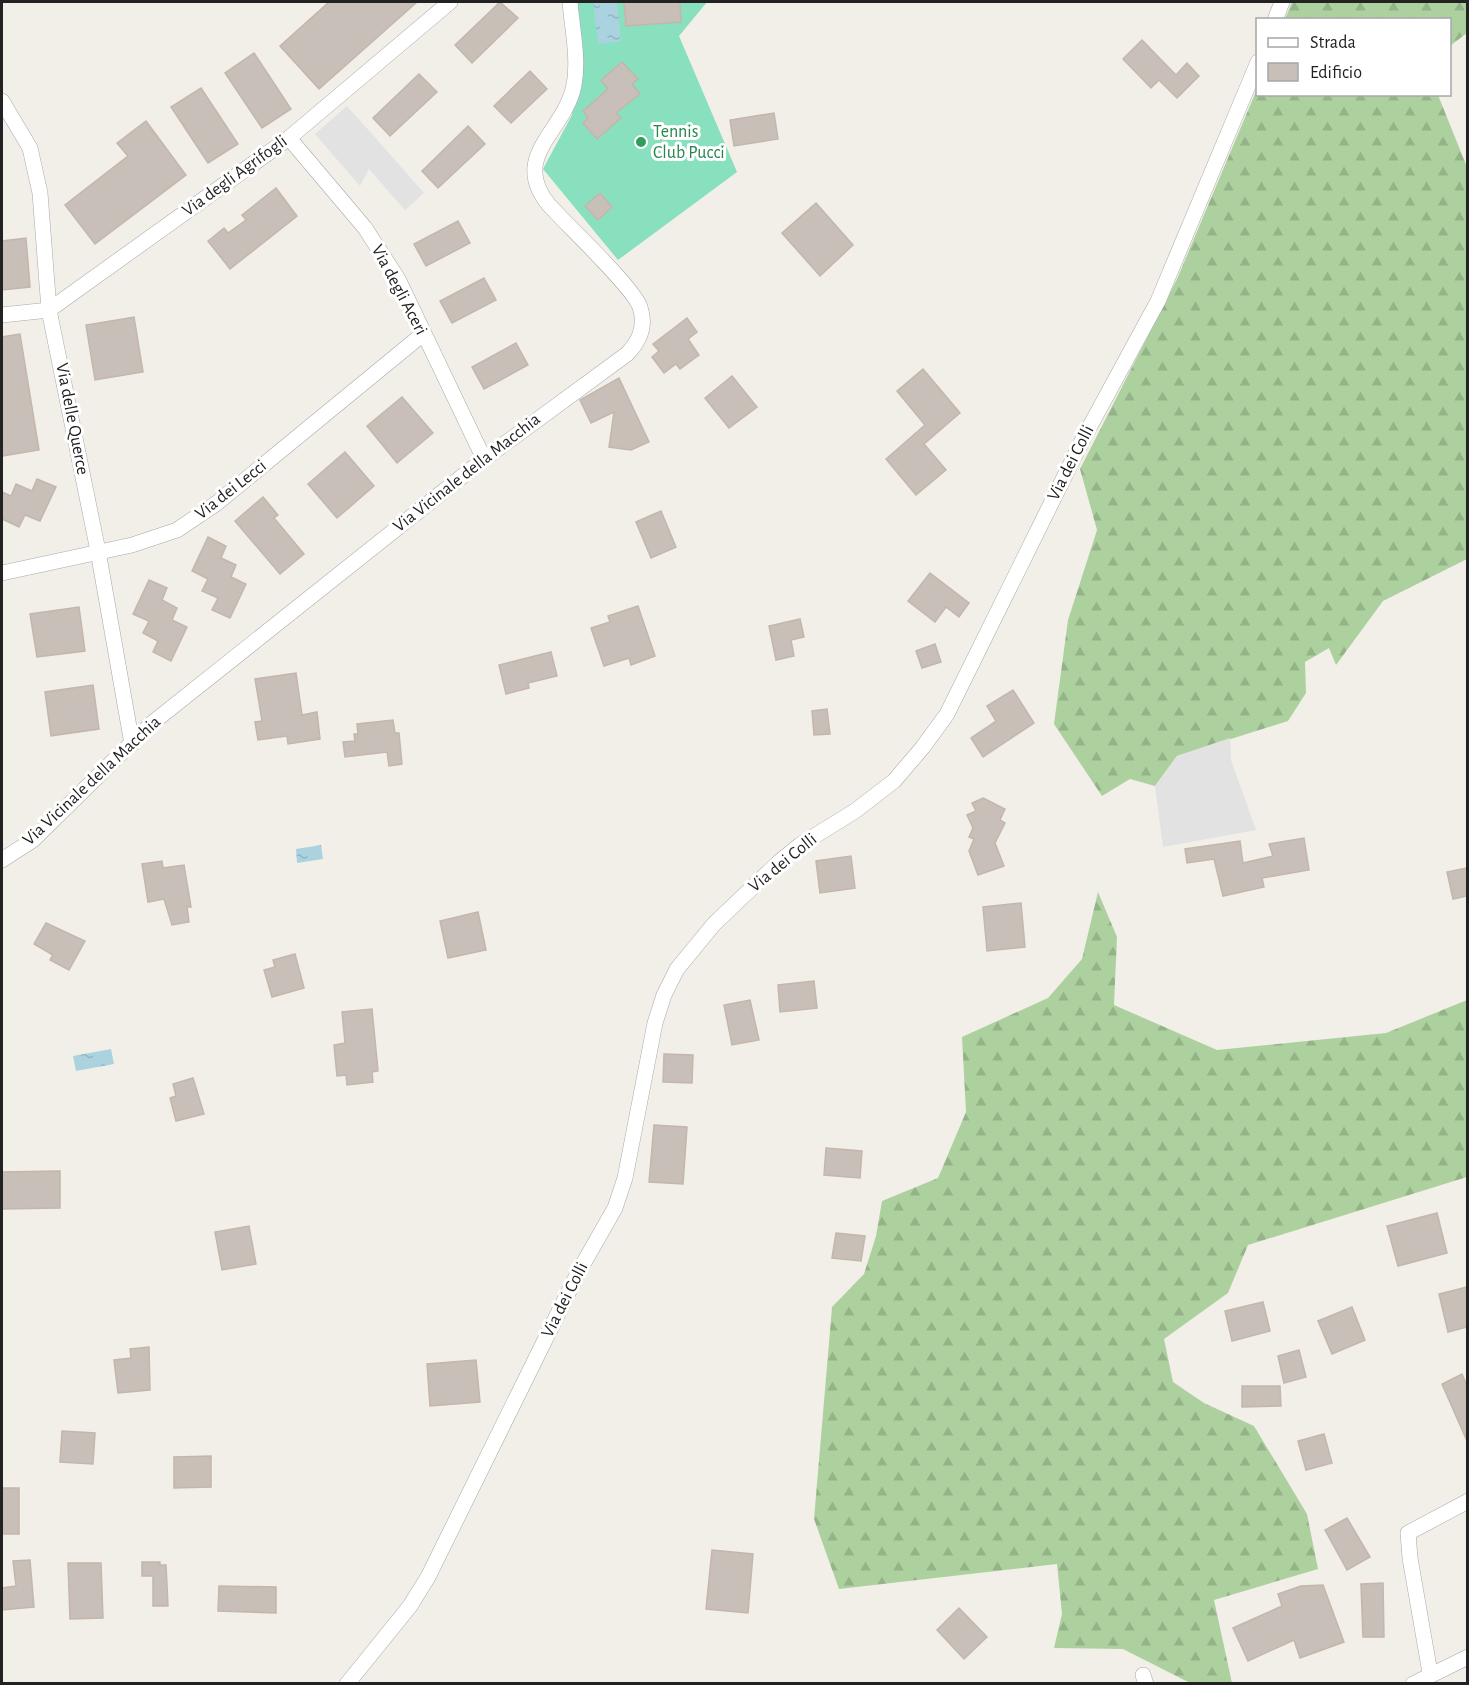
<svg xmlns="http://www.w3.org/2000/svg" width="1469" height="1685" font-family="'Alegreya Sans',sans-serif">
	<style>
		.forest { fill: url(#forest-firs) }
		.pitch { fill: #88e0be }
		.parking { fill: #e2e2e2 }
		.water { fill: url(#water-ripples) }
		.building { fill: #c7bfb8; stroke: #c4b6ab; stroke-width: 1.5 }
		.lines { fill: none; stroke-linecap: round; stroke-linejoin: round }
		.street-casing { stroke: #a9a9a9; stroke-width: 16 }
		.street { stroke: #fff; stroke-width: 15 }
		.leisure-dot { fill: #2e9e5b; stroke: #fff; stroke-width: 2 }
		.labels { text-anchor: middle; dominant-baseline: central; stroke-width: 6; stroke-linejoin: round; paint-order: stroke }
		.leisure-label { font-size: 18px; fill: #27864d; stroke: #fff; text-anchor: start }
		.street-label { font-size: 18px; fill: #222; stroke: #fff }
	</style>
	<defs>
		<pattern id="forest-firs" width="22" height="20" patternUnits="userSpaceOnUse" patternTransform="scale(1.5)"><rect width="22" height="20" fill="#add19e"/><path d="M5 1l3.5 6h-7zM16 11l3.5 6h-7z" fill="#95b388"/></pattern>
		<pattern id="water-ripples" width="26" height="14" patternUnits="userSpaceOnUse" patternTransform="scale(1.5)"><rect width="26" height="14" fill="#aad3df"/><path d="M2 4q2-2 4 0t4 0M15 11q2-2 4 0t4 0" fill="none" stroke="#92b5bf"/></pattern>
	</defs>
	<rect width="100%" height="100%" fill="#f2efe9"/>
	<!-- forest -->
	<g class="forest">
		<path d="M1292,2h175v31l-17,13v-26l-165,-1z"/>
		<path d="M1257,89l1,5 180,1 29,72v392l-84,42 -47,64 -7,-17 -24,14 1,31 -18,28 -111,35 -22,30 -25,-7 -28,17 -48,-72 14,-104 29,-90 -17,-61 97,-190z"/>
		<path d="M1098,892l19,45 -3,68 103,45 169,-17 81,-33v177l-219,68 -20,48 -64,46 9,43 31,21 50,23 53,88 11,55 -104,31 18,83h-42l-67,-34 -69,-1 8,-34 -5,-50 -218,25 -25,-70 18,-212 32,-33 12,-38 6,-35 56,-23 28,-66 -4,-75 86,-39 34,-39z"/>
	</g>
	<!-- pitch -->
	<path class="pitch" d="M576,2h131l-28,34 58,136 -119,88 -75,-91 29,-54z"/>
	<!-- parking -->
	<g class="parking">
		<path d="M347,106l77,87 -19,17 -36,-41 -9,17 -45,-52z"/>
		<path d="M1230,738l1,22 25,70 -93,17 -8,-61 22,-30z"/>
	</g>
	<!-- water -->
	<g class="water">
		<path d="M593,2h24l4,39 -23,3z"/>
		<path d="M321,845l2,14 -26,4 -1,-14z"/>
		<path d="M111,1049l3,15 -38,7 -3,-15z"/>
	</g>
	<!-- building -->
	<g class="building">
		<path d="M329,2h88l-98,87 -39,-43z"/>
		<path d="M500,2l18,16 -46,45 -17,-18z"/>
		<path d="M624,2h56l1,20 -55,4z"/>
		<path d="M1142,40l34,35 11,-12 12,13 -22,22 -18,-18 -8,8 -28,-29z"/>
		<path d="M254,53l37,56 -29,19 -37,-55z"/>
		<path d="M622,62l16,17 -6,5 8,10 -24,19 5,5 -24,21 -14,-16 5,-5 -5,-7 25,-22 -7,-9z"/>
		<path d="M530,71l17,18 -36,34 -17,-17z"/>
		<path d="M419,74l18,18 -47,44 -17,-18z"/>
		<path d="M201,88l37,56 -30,19 -37,-56z"/>
		<path d="M774,113l4,26 -44,7 -4,-26z"/>
		<path d="M146,121l40,54 -91,69 -30,-39 63,-49 -11,-13z"/>
		<path d="M468,126l17,18 -47,44 -16,-17z"/>
		<path d="M276,188l21,28 -67,53 -22,-28 16,-13 4,5 18,-13 -4,-5z"/>
		<path d="M600,193l12,14 -14,13 -13,-14z"/>
		<path d="M816,203l37,42 -33,31 -38,-43z"/>
		<path d="M458,221l12,22 -44,23 -12,-22z"/>
		<path d="M26,238l4,49 -28,3v-49z"/>
		<path d="M484,278l12,22 -44,23 -12,-22z"/>
		<path d="M134,317l9,55 -48,8 -9,-55z"/>
		<path d="M687,318l10,14 -9,7 11,16 -19,14 -4,-5 -12,9 -12,-16 7,-6 -6,-7z"/>
		<path d="M20,334l19,116 -37,6v-119z"/>
		<path d="M516,343l12,22 -44,24 -12,-22z"/>
		<path d="M923,369l37,44 -36,31 22,26 -30,25 -30,-36 39,-34 -28,-34z"/>
		<path d="M732,376l25,31 -28,21 -24,-30z"/>
		<path d="M619,378l30,64 -18,8 -22,-3 5,-35 -23,11 -11,-23z"/>
		<path d="M402,397l31,36 -36,30 -30,-37z"/>
		<path d="M345,452l29,34 -37,32 -29,-34z"/>
		<path d="M37,479l19,8 -16,34 -15,-6 -6,12 -17,-8v-27l9,4 5,-12 16,7z"/>
		<path d="M263,497l15,18 -4,3 30,36 -24,20 -45,-53z"/>
		<path d="M661,511l15,36 -25,11 -15,-36z"/>
		<path d="M208,537l18,9 -5,12 15,7 -5,12 15,7 -16,34 -18,-8 6,-12 -16,-7 6,-12 -16,-8z"/>
		<path d="M930,573l39,30 -10,14 -13,-10 -11,15 -27,-21z"/>
		<path d="M149,580l18,8 -5,12 15,8 -5,12 15,7 -16,34 -18,-9 5,-11 -15,-8 6,-12 -16,-7z"/>
		<path d="M638,606l17,50 -24,9 -2,-7 -25,8 -13,-38 19,-6 -2,-6z"/>
		<path d="M79,607l6,44 -48,6 -7,-43z"/>
		<path d="M800,619l4,18 -13,3 3,16 -18,4 -7,-34z"/>
		<path d="M935,644l6,18 -19,6 -6,-17z"/>
		<path d="M551,652l6,24 -29,7 1,5 -23,6 -7,-29z"/>
		<path d="M296,673l6,42 15,-3 3,27 -32,5 -1,-8 -29,4 -3,-18 7,-1 -7,-42z"/>
		<path d="M93,685l6,44 -48,7 -6,-44z"/>
		<path d="M1013,690l21,33 -51,34 -12,-19 25,-17 -9,-15z"/>
		<path d="M827,709l3,25 -16,1 -2,-24z"/>
		<path d="M393,720l2,13h4l3,31 -13,2 -2,-14 -42,5 -2,-15 12,-1 -1,-7h4l-1,-10z"/>
		<path d="M983,798l22,11 -5,11 5,3 -10,20 9,23 -26,9 -9,-24 5,-12 -5,-2 4,-9 -6,-13 9,-4 -4,-8z"/>
		<path d="M1304,838l5,32 -47,8 2,9 -41,9 -9,-37 -27,4 -2,-14 55,-8 3,22 30,-7 -4,-12z"/>
		<path d="M851,856l4,32 -35,5 -4,-32z"/>
		<path d="M162,861l1,7 21,-3 7,42h-4l2,15 -17,3 -8,-26 -16,3 -6,-38z"/>
		<path d="M1467,868v28l-14,3 -6,-27z"/>
		<path d="M1021,903l4,44 -38,4 -4,-44z"/>
		<path d="M478,912l8,38 -38,8 -8,-37z"/>
		<path d="M46,923l39,18 -16,29 -19,-10 3,-5 -19,-11z"/>
		<path d="M295,954l9,34 -32,9 -8,-27 11,-3 -2,-7z"/>
		<path d="M814,981l3,27 -37,4 -2,-27z"/>
		<path d="M750,1000l9,40 -27,5 -8,-40z"/>
		<path d="M372,1009l6,62 -6,1 1,10 -26,3 -1,-10 -9,1 -3,-31 11,-2 -3,-31z"/>
		<path d="M664,1054l29,1 -1,28 -29,-1z"/>
		<path d="M193,1078l11,36 -28,7 -6,-23 6,-2 -3,-12z"/>
		<path d="M654,1125l33,2 -4,57 -34,-2z"/>
		<path d="M826,1148l36,3 -2,27 -36,-3z"/>
		<path d="M60,1171v37l-58,1v-37z"/>
		<path d="M1437,1213l10,40 -49,13 -11,-40z"/>
		<path d="M249,1226l7,38 -34,6 -7,-38z"/>
		<path d="M836,1233l29,3 -4,25 -29,-3z"/>
		<path d="M1467,1287v40l-19,5 -9,-38z"/>
		<path d="M1263,1302l7,29 -38,10 -7,-30z"/>
		<path d="M1352,1307l13,33 -33,14 -14,-33z"/>
		<path d="M149,1347l1,43 -32,3 -4,-33 17,-2 -1,-9z"/>
		<path d="M1299,1350l7,27 -22,6 -6,-27z"/>
		<path d="M476,1360l4,42 -50,4 -3,-42z"/>
		<path d="M1462,1374l5,12v55l-25,-57z"/>
		<path d="M1242,1386h38l1,20 -39,1z"/>
		<path d="M62,1431l33,2 -2,31 -33,-2z"/>
		<path d="M1324,1434l8,29 -26,7 -8,-29z"/>
		<path d="M211,1456v31l-37,1v-31z"/>
		<rect x="2" y="1488" width="17" height="46"/>
		<path d="M1347,1518l23,39 -23,13 -22,-40z"/>
		<path d="M712,1550l41,4 -5,59 -42,-4z"/>
		<path d="M30,1560l4,47 -32,3v-22l14,-2 -3,-25z"/>
		<path d="M142,1562h18v3h6l2,41h-15v-30h-11z"/>
		<path d="M68,1563h33l2,55 -33,1z"/>
		<path d="M1383,1583l1,54h-21l-2,-53z"/>
		<path d="M1323,1585l21,57 -44,16 -6,-18 -46,21 -15,-33 49,-22 -4,-12 23,-8z"/>
		<path d="M219,1586l57,1v26l-58,-2z"/>
		<path d="M959,1608l28,29 -23,22 -27,-29z"/>
	</g>
	<g class="lines">
		<!-- street casing -->
		<g class="street-casing">
			<g id="street">
				<path d="M1275,20l7,-18"/>
				<path d="M2,101l28,47 10,45 9,117 49,241 34,193"/>
				<path d="M289,138l76,90 33,51 86,180"/>
				<path d="M2,315l47,-5 240,-172 161,-136"/>
				<path d="M2,573l130,-28 45,-15 40,-27 206,-169"/>
				<path d="M2,860l31,-20 118,-116 333,-265 143,-105c13,-13 19,-29 13,-47 -7,-20 -73,-82 -91,-102 -40,-49 16,-73 25,-120 5,-26 -2,-57 -4,-83"/>
				<path d="M1430,1673l-20,-115 -2,-25 60,-32"/>
				<path d="M1143,1675l3,9"/>
				<path d="M347,1684l63,-78 18,-29 150,-304 37,-65 10,-30 30,-155 9,-28 13,-26 37,-45 65,-62 21,-17 55,-34 39,-30 29,-34 24,-33 136,-275 75,-138 100,-239"/>
				<path d="M1413,1684l55,-27"/>
			</g>
		</g>
		<!-- street -->
		<use href="#street" class="street"/>
	</g>
	<!-- markers -->
	<circle class="leisure-dot" cx="641" cy="142" r="6"/>
	<g class="labels">
		<!-- leisure labels -->
		<g class="leisure-label">
			<text x="653" y="132">Tennis<tspan x="653" dy="21">Club Pucci</tspan></text>
		</g>
		<!-- street labels -->
		<g class="street-label">
			<text transform="translate(235 176) rotate(-36)">Via degli Agrifogli</text>
			<text transform="translate(399 290) rotate(62)">Via degli Aceri</text>
			<text transform="translate(72 419) rotate(79)">Via delle Querce</text>
			<text transform="translate(1071 463) rotate(-63)">Via dei Colli</text>
			<text transform="translate(467 473) rotate(-38)">Via Vicinale della Macchia</text>
			<text transform="translate(231 490) rotate(-38)">Via dei Lecci</text>
			<text transform="translate(92 781) rotate(-43)">Via Vicinale della Macchia</text>
			<text transform="translate(783 863) rotate(-39)">Via dei Colli</text>
			<text transform="translate(565 1300) rotate(-63)">Via dei Colli</text>
		</g>
	</g>
	<!-- border -->
	<rect width="1469" height="1685" fill="none" stroke="#222222" stroke-width="6"/>
	<!-- legend -->
	<rect x="1256" y="18" width="195" height="78" fill="#ffffff" stroke="#a7a7a7" stroke-width="1.5"/>
	<rect x="1268" y="38" width="30" height="9" fill="#ffffff" stroke="#a7a7a7" stroke-width="1.5"/>
	<text x="1310" y="48" font-size="18" fill="#222222">Strada</text>
	<rect x="1268" y="63" width="30" height="18" fill="#c7bfb8" stroke="#a7a7a7" stroke-width="1.5"/>
	<text x="1310" y="78" font-size="18" fill="#222222">Edificio</text>
</svg>
